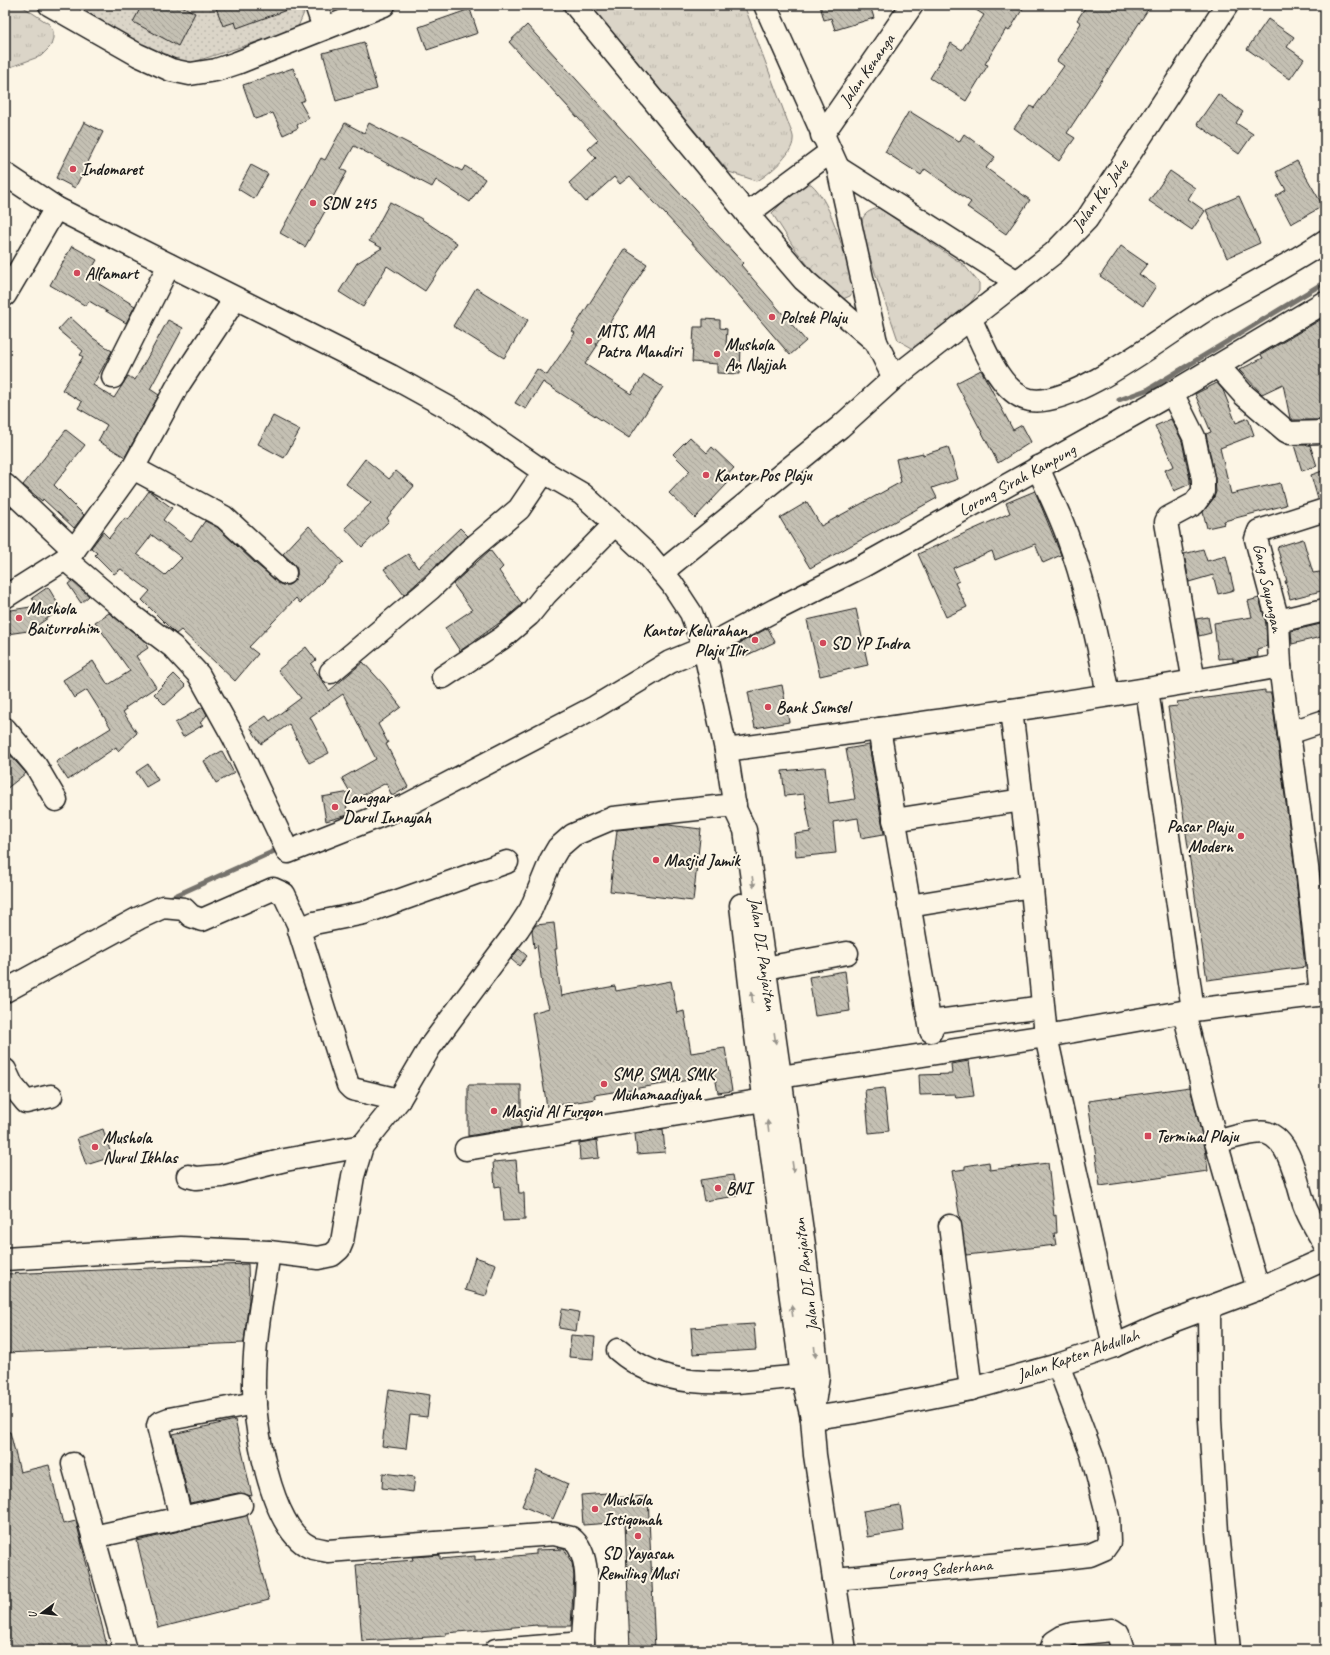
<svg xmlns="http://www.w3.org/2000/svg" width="1330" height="1655" font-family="Caveat,sans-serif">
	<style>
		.grass { fill: url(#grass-tufts); stroke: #7c7872 }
		.forest { fill: url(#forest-crowns); stroke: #7c7872 }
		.park { fill: url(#park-dots); stroke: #7c7872 }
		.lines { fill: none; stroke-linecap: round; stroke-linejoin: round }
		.stream { stroke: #75726c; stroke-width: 5 }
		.building { fill: url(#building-back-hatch); stroke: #1c1c1c; fill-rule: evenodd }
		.minor-casing { stroke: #1c1c1c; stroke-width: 25 }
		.major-casing { stroke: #1c1c1c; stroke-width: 25 }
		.minor { stroke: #fcf5e5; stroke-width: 22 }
		.major { stroke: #fcf5e5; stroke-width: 22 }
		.oneway { fill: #97938b }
		.poi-dot { fill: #d1495b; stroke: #fcf5e5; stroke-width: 1.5 }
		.labels { text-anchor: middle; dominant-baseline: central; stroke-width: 4; stroke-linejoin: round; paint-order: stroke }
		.street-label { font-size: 17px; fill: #1c1c1c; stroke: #fcf5e5 }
		.poi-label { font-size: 17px; font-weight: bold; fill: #1c1c1c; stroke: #fcf5e5; text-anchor: start }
	</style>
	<defs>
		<pattern id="grass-tufts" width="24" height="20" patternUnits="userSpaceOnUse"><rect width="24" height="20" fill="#dbd5c8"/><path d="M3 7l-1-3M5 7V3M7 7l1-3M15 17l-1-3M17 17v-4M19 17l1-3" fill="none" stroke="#bbb6ab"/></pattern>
		<pattern id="forest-crowns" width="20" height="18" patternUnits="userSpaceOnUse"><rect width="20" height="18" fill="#dbd5c8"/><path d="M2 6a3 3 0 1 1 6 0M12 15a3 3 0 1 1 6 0" fill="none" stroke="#bbb6ab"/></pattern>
		<pattern id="park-dots" width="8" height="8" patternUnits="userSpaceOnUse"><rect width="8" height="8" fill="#dbd5c8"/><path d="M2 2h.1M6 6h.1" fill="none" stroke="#bbb6ab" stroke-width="1.8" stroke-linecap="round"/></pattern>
		<pattern id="building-back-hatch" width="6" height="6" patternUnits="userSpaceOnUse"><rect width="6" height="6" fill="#c4c0b3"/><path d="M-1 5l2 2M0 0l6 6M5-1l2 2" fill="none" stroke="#a8a499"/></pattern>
	</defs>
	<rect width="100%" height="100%" fill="#fcf5e5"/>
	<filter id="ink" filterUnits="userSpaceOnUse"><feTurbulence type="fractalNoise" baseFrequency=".025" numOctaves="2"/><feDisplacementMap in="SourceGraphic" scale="8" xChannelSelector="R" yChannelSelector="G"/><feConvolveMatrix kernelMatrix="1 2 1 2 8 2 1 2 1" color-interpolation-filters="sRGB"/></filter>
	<g filter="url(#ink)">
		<!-- grass -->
		<g class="grass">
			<path d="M5,5l17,1 27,18 4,7v7l-2,8 -10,10 -36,13z"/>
			<path d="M585,5h159l45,120c1,4 5,10 4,15 0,14 -25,35 -36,41l-28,-9 -130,-156z"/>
			<path d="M879,208l85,57 15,18v8l-13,18 -47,37 -7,2 -14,-8 -34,-100c-4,-16 -5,-28 15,-32z"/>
		</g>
		<!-- forest -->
		<path class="forest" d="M804,184h7c21,17 36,79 43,106l-4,6 -7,3 -24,-20 -24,-30 -23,-36 25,-25z"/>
		<!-- park -->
		<path class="park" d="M66,5h239l1,3 -9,21 -116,37z"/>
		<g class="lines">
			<!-- stream -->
			<g class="stream">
				<path d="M1119,400l30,-11 176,-107"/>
				<path d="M168,899l113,-51"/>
			</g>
		</g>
		<!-- building -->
		<g class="building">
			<path d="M142,5h38l15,8 -17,33 -45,-24z"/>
			<path d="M215,5h80v2l-58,21 -2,-6 -12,4z"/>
			<path d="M820,5h50l4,13 -39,12 -4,-12 -7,2z"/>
			<path d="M968,5h57l-16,26 -3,-2 -21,35 3,1 -22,36 -36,-23 21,-35 11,7 22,-35z"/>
			<path d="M1087,5h64l-84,128 8,5 -16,23 -45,-33 16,-22 4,2 30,-42 -7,-5 24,-38 -4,-3z"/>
			<path d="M470,9l8,24 -51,17 -8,-23z"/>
			<path d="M1268,19l26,18 -7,10 17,12 -14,20 -43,-30z"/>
			<path d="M527,25l216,238 -2,2 65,76 -16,14 -65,-76 -95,-103 -10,8 -6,-7 -28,25 -17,-19 27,-25 -8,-9 10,-9 -89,-98z"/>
			<path d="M364,42l13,47 -41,12 -13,-48z"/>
			<path d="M293,68l12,32 -5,2 9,16 -12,7 1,3 -15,7 -10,-22 -18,6 -12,-34z"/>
			<path d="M1218,94l25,18 -7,11 17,11 -14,20 -42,-30z"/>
			<path d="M909,111l50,31 5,-8 31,23 -9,11 44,32 -24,34 -39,-27 4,-5 -46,-33 -4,6 -36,-23z"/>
			<path d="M84,122l19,10 -28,56 -19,-10z"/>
			<path d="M345,123l19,10 5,-10 93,48 3,-5 20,13 -15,23 -34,-22 -4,7 -78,-41 -13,23 6,3 -42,75 -25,-14 41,-75 4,2z"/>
			<path d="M1297,161l26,45 -32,18 -15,-28 10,-6 -10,-18z"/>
			<path d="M251,165l17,9 -14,25 -16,-10z"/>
			<path d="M1170,171l25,17 -7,11 17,12 -13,19 -43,-29z"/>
			<path d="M1239,196l21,47 -33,15 -21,-48z"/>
			<path d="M390,202l30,16 37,25 -32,48 -38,-25 -24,41 -24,-15 18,-29 25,-15 -13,-7z"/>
			<path d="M72,246l25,14 -6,10 12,7 -4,7 36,22 -9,17 -37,-22 -3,5 -36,-21z"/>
			<path d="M1121,246l26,18 -8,10 17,12 -13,20 -43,-30z"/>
			<path d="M624,249l23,15 -51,80 1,2 -12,18 46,30 13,-19 19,12 -34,51 -86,-56 -17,27 -11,-6 22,-34 10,6 28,-42 -3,-2z"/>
			<path d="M476,288l52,32 -24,38 -51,-32z"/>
			<path d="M70,317l23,21 19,13 -19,34 21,13 14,-22 7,4 33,-60 15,8 -33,61 9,6 -34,62 -27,-16 9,-16 -29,-17 4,-6 -20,-12 21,-33 -3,-2 3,-4 -25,-21z"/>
			<path d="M1325,317v103h-32l-3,-2 -7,-34 -21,10 -23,-24 24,-12 -2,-3z"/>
			<path d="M703,319l17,1v8l7,1 -1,16 15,1 -1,28 -23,-1v-9l-25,-2 2,-35h9z"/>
			<path d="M981,370l32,60 9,-5 9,17 -33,21 -42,-80z"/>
			<path d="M1217,383l6,7 13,33 12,-5 6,17 -34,13 11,46 49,-11 6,22 -62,16 1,3 -18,4 -4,-16 10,-13 3,-7 -1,-13 -9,-45 5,-2 -16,-38z"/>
			<path d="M273,416l27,14 -16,28 -26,-14z"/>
			<path d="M1171,419l11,22 8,39v4l-16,7 -9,-21 9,-4 -19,-40z"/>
			<path d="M66,430l19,15 -31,40 30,30 -10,13 -31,-29 -1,2 -19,-16z"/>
			<path d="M690,437l17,16 5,-6 22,21 -11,12 4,4 -32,34 -26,-25 21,-22 -17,-17z"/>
			<path d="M1294,445h16l7,21 -15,5z"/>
			<path d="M948,447l10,32 -26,9 5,10 -127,70 -30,-50 27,-16 14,24 80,-44 -5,-23 27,-6v2z"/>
			<path d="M365,459l24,20 7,-8 18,15 -27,32 2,3 -27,26 -17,-19 26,-25 -25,-19z"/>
			<path d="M1325,470v28l-7,1 -7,-24z"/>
			<path d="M149,491l23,17 -9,12 28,21 14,-20 12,6 39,37 26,21h7l5,-4 3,-6v-6l-3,-5 -11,-10 26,-28 34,36 -43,41 -4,-5 -47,49 9,7 -23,27 -54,-51 -5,4 -34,-34 8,-9 -29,-22 -7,5 -19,-19 2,-2 -6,-5 12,-16 6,6 16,-20 3,2zM152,535l30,23 -17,17 -28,-21z"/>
			<path d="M1035,491l26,64 -18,8 -8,-19 -40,16 -3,-9 -39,17 6,13 -4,2 12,24 -21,10 -28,-63 92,-41 -4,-10z"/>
			<path d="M460,528l8,8 -64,59 -20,-26 24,-15 10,14z"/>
			<path d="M1303,539l10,34 7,-1 5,18 -35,9 -5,-18h2l-10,-34z"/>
			<path d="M1203,549l4,12 19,-5 8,34 -16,4 -5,-19 -24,7 -5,-28z"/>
			<path d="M490,550l13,17 -4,4 23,33 -17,15 -45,32 -15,-23 27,-18 -19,-26z"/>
			<path d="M72,581l17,15 -8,7 -13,-19z"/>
			<path d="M48,587l13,22 -26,18v3l-28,4 -2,-23 32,-5 -5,-8z"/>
			<path d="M1259,598l7,25 1,23 -10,3 1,8 -25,5v-4l-15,1 -4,-36 38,-6 -4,-16z"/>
			<path d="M856,609l12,56 -48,11 -13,-56z"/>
			<path d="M109,613l34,27 5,8 -12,8 20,31 -31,21 1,2 -3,2 14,21 -19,18 -2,-4 -48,33 -12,-18 55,-34 -24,-38 -13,8 -11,-18 30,-19 15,24 22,-14 -35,-49z"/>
			<path d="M1208,617l3,16 -12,3 -3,-17z"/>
			<path d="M1325,623v13l-33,8 -1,-13z"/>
			<path d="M768,628l7,14 -32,15 -5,-13z"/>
			<path d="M306,647l10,13 -5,4 18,27 34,-29 21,23 17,22 -23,17 10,19 -2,1 22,43 -16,9 -6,-13 -40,21 2,11 -22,6 -4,-24 28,-5 -8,-14 34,-19 -33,-65 -33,23 19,36 -20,10 -20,-39 -28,20 -11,-17 16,-11 4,5 31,-23 -23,-28z"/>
			<path d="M174,674l12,12 -21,19 -11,-11z"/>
			<path d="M782,685l7,37 -34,6 -7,-36z"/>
			<path d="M1265,690v3h6l24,176 10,98 -98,13 -39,-273 10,-1 -1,-4z"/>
			<path d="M203,707l4,8 -7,8 3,2 -20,12 -8,-14z"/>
			<path d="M869,745l15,89 -23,4 -3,-20 -25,4 3,31 -40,4 -2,-23 17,-2 -7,-38 -19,2 -3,-25 43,-4 4,36 26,-4 -9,-50z"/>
			<path d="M222,751l12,22 -18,10 -12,-22z"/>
			<path d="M9,754l17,19 -21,17v-33z"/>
			<path d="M148,764l10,16 -12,7 -10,-15z"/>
			<path d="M668,825l33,4 -8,72 -83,-10 7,-61z"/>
			<path d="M1320,872h5v44z"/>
			<path d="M554,923l3,26h-2l6,47 54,-10 1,5 55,-10 6,32 7,-2 7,42 34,-5 7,43 -14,2 -3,-17 -121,19 1,4 -48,8 -15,-94 17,-5 -7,-24 -5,-39 -3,3 -2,-18 4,-5z"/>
			<path d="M519,949l8,7 -8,10 -8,-7z"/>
			<path d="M845,971l5,40 -35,5 -6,-39z"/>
			<path d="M969,1061l5,35 -18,2 -1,-4 -35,1 -1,-20 33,-1 -1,-10z"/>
			<path d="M468,1085h53v42l-53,9z"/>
			<path d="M1190,1087l15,60 3,24 -108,15 -12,-85z"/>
			<path d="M884,1088l5,43 -20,2 -4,-43z"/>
			<path d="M103,1129l9,28 -26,8 -9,-27z"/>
			<path d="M663,1129l2,23 -28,2 -2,-20z"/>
			<path d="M597,1140l2,18 -19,2 -1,-17z"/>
			<path d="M516,1160l3,33h5l1,27 -22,1 -3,-35 -5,1 -2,-25z"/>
			<path d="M989,1162l1,8 58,-7 6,53 2,-1 1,18h-3l2,12 -90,10 -14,-84 13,-2v-3z"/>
			<path d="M733,1175l4,21 -33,5 -4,-21z"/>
			<path d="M475,1257l21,7 -10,32 -21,-6z"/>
			<path d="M248,1264l1,35 -5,44 -239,10v-79z"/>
			<path d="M562,1309l17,3 -3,19 -17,-3z"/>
			<path d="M754,1324l2,26 -63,4 -2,-26z"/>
			<path d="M571,1335l24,2 -2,22 -24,-2z"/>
			<path d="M389,1389l41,6 -3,22 -17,-2 -4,34 -24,-3z"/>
			<path d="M235,1420l17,76 -14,-3 -48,10 -17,-69z"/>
			<path d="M5,1432h5l10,40 29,-7 14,59 13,-3 32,129h-103z"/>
			<path d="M537,1470l31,14 -15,35 -31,-13z"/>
			<path d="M383,1473l32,4 -2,15 -31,-4z"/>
			<path d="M607,1493v5l41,-2 7,154h-25l-5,-128 -42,3 -2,-30z"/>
			<path d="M900,1505l4,26 -37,6 -4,-26z"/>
			<path d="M247,1515l22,85 -111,28 -21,-87z"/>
			<path d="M564,1549l8,14 2,12 -3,51h-34v-1l-91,8v3l-84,5 -6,-76 57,-5 -1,-3 28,-2v4l35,-3v4l61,-6v-4z"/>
		</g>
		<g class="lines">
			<!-- minor casing -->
			<g class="minor-casing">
				<g id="minor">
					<path d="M50,5l88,50 33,15 19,4 26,-4 21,-7 147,-58"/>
					<path d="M316,5l8,23"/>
					<path d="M575,5l172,209 57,66 72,62 18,36"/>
					<path d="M765,5l73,163 38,174"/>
					<path d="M822,135l90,-130"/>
					<path d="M838,168l179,114"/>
					<path d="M747,214l82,-61"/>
					<path d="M5,295l51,-87"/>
					<path d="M971,320c12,25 29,74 59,80 44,8 140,-69 179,-92 39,-22 79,-42 116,-67"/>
					<path d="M1218,366l26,29 42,36 4,2 35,-1"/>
					<path d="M113,377l56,-112"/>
					<path d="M1172,393l22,44 9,42v13l-9,12 -26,14 -2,4 28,160"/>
					<path d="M1038,467c9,23 21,45 29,68 19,52 31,105 41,160"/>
					<path d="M133,468l91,49 61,56"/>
					<path d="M5,485l69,65"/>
					<path d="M65,559l66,56 42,32 26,28 35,63 54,114 117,-46 190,-99 75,-45 34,-14 71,-38 88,-44 309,-173 153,-91"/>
					<path d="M662,572l178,-145 54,-49 160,-125 33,-34 140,-214"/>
					<path d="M5,597l60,-38 9,-9 59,-82 44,-81 58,-88"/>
					<path d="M1278,621l47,-11"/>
					<path d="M331,672l99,-83 39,-38 50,-42 25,-37"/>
					<path d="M443,677l59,-39 27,-23 17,-21 69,-70"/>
					<path d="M1147,689l46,321"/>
					<path d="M1011,710l18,148 17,178 68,310"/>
					<path d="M5,729l31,37 20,34"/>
					<path d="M879,729l52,302"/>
					<path d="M1289,733l36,-12"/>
					<path d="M726,750c185,-25 370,-50 554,-84"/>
					<path d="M894,820l128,-20"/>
					<path d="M909,906l122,-20"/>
					<path d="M765,968l82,-15"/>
					<path d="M5,991l134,-73 24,-11 21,2 7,7 11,4 71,-31 11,5 16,34"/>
					<path d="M1321,994l-14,-127 -27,-201 -2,-45 -22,-82 3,-8 66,-21"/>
					<path d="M1184,1012l32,130 42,147"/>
					<path d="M930,1022l113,-15"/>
					<path d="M5,1070l7,15 14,17 25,-6"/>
					<path d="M780,1077l266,-41 147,-26 132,-16"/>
					<path d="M399,1100l-47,-11 -4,-4 -49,-155 15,-7 50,-10 143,-51"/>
					<path d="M1216,1142c12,-3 40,-12 51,-9 24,8 30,51 37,71 5,14 14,28 21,41"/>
					<path d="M466,1149l298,-49"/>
					<path d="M188,1176l8,2 25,-2 64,-16 77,-14"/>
					<path d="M950,1226l21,163"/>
					<path d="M269,1252c-6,42 -15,86 -15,129 -1,39 16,148 56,166 6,2 13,3 18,4l226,-17 17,4c27,20 10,82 12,112"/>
					<path d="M5,1259l176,-11 88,4 49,6 14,-3 7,-6 3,-7 11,-66 9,-30 37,-46 31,-53 88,-118 13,-20 20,-49 7,-12 15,-13 40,-17 122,-13"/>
					<path d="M1209,1308l1,112 7,112 12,118"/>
					<path d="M618,1350c53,46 120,31 184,26"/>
					<path d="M73,1464l52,186"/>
					<path d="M181,1518l-23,-92 1,-3 10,-4 86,-16"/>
					<path d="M93,1537l148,-32"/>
					<path d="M834,1579l213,-19 43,-5 14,-6 5,-7 -1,-25 -16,-62 -34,-90"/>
					<path d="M496,1650l87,-7"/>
					<path d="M1051,1650l3,-8 8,-5 10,-3 40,-4 6,4 5,16"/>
				</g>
			</g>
			<!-- major casing -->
			<g class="major-casing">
				<g id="major">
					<path d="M5,174l51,34 335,168 69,38 84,58 38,22 33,30 33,31 24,29 19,29 13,35 22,102 9,59 10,21 59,415 14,131 -6,42"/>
					<path d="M741,905l15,131 33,247 13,93 10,42 3,37 30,195"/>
					<path d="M812,1418l43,-6 116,-23 87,-24 56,-19 45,-20 99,-37 67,-30"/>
				</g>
			</g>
			<!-- minor -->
			<use href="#minor" class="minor"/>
			<!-- major -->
			<use href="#major" class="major"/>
		</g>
		<!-- one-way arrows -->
		<defs><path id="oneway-solid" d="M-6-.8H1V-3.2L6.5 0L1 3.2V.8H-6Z"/></defs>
		<g class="oneway">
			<use href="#oneway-solid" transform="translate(753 882) rotate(82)"/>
			<use href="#oneway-solid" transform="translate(752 997) rotate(-96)"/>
			<use href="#oneway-solid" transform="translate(775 1038) rotate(82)"/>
			<use href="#oneway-solid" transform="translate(768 1126) rotate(-97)"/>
			<use href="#oneway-solid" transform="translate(793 1167) rotate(82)"/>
			<use href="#oneway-solid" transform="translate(792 1311) rotate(-98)"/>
			<use href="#oneway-solid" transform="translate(815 1352) rotate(84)"/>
		</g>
	</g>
	<!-- markers -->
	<g class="poi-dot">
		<circle cx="73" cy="169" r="4"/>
		<circle cx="313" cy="203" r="4"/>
		<circle cx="77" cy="273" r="4"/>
		<circle cx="772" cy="317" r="4"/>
		<circle cx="589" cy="341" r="4"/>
		<circle cx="717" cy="354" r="4"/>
		<circle cx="706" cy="475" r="4"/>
		<circle cx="19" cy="618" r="4"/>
		<circle cx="755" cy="640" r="4"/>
		<circle cx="823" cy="643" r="4"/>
		<circle cx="768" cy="707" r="4"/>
		<circle cx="335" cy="807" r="4"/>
		<circle cx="1241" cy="836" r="4"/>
		<circle cx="656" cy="860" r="4"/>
		<circle cx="604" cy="1084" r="4"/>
		<circle cx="494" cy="1111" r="4"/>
		<rect x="1144" y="1132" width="8" height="8" rx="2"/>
		<circle cx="95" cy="1147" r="4"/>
		<circle cx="718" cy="1188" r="4"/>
		<circle cx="595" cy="1509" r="4"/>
		<circle cx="638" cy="1536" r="4"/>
	</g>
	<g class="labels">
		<!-- street labels -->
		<g class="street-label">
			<text transform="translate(867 70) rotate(-55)">Jalan Kenanga</text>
			<text transform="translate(1100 195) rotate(-54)">Jalan Kb. Jahe</text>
			<text transform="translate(1017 480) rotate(-29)">Lorong Sirah Kampung</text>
			<text transform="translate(1268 588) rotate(78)">Gang Sayangan</text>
			<text transform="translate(763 954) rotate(82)">Jalan DI. Panjaitan</text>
			<text transform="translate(806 1275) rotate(-97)">Jalan DI. Panjaitan</text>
			<text transform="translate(1078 1355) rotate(-19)">Jalan Kapten Abdullah</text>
			<text transform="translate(940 1569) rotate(-5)">Lorong Sederhana</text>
		</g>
		<!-- poi labels -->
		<g class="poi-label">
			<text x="81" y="169">Indomaret</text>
			<text x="321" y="203">SDN 245</text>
			<text x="85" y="273">Alfamart</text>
			<text x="780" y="317">Polsek Plaju</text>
			<text x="597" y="331">MTS, MA<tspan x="597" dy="20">Patra Mandiri</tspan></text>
			<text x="725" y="344">Mushola<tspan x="725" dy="20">An Najjah</tspan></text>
			<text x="714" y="475">Kantor Pos Plaju</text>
			<text x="27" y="608">Mushola<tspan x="27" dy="20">Baiturrohim</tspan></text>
			<text x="747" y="630" text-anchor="end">Kantor Kelurahan<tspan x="747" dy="20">Plaju Ilir</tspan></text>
			<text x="831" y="643">SD YP Indra</text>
			<text x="776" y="707">Bank Sumsel</text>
			<text x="343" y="797">Langgar<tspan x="343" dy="20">Darul Innayah</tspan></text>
			<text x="1233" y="826" text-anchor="end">Pasar Plaju<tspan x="1233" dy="20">Modern</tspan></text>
			<text x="664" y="860">Masjid Jamik</text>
			<text x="612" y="1074">SMP, SMA, SMK<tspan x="612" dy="20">Muhamaadiyah</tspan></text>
			<text x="502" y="1111">Masjid Al Furqon</text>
			<text x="1156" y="1136">Terminal Plaju</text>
			<text x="103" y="1137">Mushola<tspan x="103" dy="20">Nurul Ikhlas</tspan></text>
			<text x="726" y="1188">BNI</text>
			<text x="603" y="1499">Mushola<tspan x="603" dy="20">Istiqomah</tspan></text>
			<text x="638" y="1553" text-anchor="middle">SD Yayasan<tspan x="638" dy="20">Remiling Musi</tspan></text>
		</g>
	</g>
	<!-- margin -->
	<rect width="1330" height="1655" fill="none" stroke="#fcf5e5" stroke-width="20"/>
	<rect x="10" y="10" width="1310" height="1635" fill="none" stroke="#1c1c1c" stroke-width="1.5" filter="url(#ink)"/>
	<!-- north arrow -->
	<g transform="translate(42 1613) rotate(255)" stroke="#fcf5e5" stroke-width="3" paint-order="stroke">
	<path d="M0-3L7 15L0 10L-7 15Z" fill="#1c1c1c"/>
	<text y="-6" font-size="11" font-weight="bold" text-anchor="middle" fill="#1c1c1c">U</text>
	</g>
</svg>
